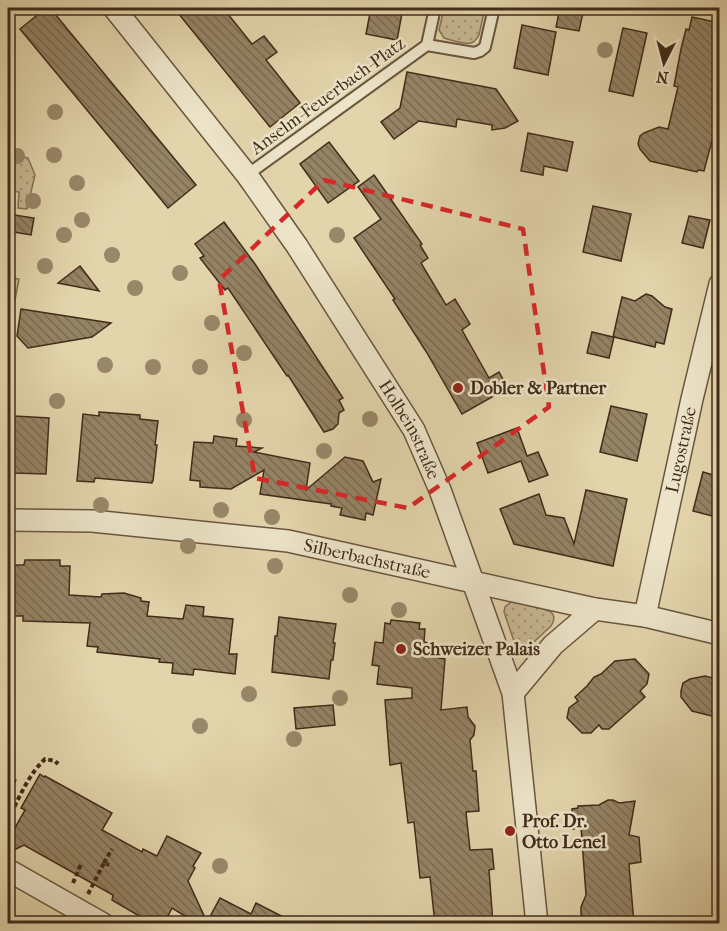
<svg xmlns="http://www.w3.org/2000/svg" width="727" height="931" font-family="'IM FELL French Canon',serif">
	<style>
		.grass { fill: url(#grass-dots); stroke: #847256; stroke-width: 1.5 }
		.building { fill: url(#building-back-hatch); stroke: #412c19; stroke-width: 1.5 }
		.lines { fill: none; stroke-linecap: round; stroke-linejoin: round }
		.lane-casing { stroke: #69563e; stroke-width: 14 }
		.street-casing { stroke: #69563e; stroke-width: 24 }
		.path { stroke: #412c19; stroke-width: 4; stroke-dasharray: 4.5 3; stroke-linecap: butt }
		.lane { stroke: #ece3c8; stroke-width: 10 }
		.street { stroke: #ece3c8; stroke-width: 21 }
		.tree { fill: #988768 }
		.marked { fill: none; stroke: #d62828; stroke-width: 4.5; stroke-dasharray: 12 8; stroke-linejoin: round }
		.poi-dot { fill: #8f2418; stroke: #ece3c8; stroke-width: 2 }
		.labels { text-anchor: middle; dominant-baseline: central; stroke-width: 5; stroke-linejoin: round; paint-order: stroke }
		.street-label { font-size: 18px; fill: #412c19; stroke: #ece3c8 }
		.poi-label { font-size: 18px; font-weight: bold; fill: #412c19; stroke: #ece3c8; text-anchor: start }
	</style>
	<defs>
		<pattern id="grass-dots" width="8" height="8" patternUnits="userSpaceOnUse" patternTransform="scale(1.5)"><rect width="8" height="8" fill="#c7b792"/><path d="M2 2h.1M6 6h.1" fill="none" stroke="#a39576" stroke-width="1.8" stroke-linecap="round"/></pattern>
		<pattern id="building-back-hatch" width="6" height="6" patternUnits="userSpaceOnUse" patternTransform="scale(1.5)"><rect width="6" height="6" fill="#958365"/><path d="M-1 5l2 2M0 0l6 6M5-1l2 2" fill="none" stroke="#7b6b52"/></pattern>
	</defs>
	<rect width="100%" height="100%" fill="#e2d4ab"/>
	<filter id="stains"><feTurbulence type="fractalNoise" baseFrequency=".00333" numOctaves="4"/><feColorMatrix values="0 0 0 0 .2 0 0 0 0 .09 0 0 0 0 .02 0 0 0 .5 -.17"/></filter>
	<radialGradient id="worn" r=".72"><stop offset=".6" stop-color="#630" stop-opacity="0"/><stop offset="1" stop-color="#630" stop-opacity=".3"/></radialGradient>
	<!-- grass -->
	<g class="grass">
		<path d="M444,8h41l-6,27c-2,3 -4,7 -8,8 -7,2 -20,-3 -27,-5l-5,-8z"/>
		<path d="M8,152l20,6 7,17 -8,34 -9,-1 1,-16 -11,-2z"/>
		<path d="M8,277l11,2 -11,57z"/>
		<path d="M511,602c7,1 13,2 20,4 12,3 30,4 20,20l-27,25h-4l-3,-1 -13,-38 1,-5z"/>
	</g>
	<!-- building -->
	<g class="building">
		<path d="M46,8h4l146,177 -28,23 -148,-179z"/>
		<path d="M174,8h49l29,36 12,-8 13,16 -11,8 34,43 -30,24z"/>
		<path d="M371,8h32l-6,32 -31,-6z"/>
		<path d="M560,8h24l-5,23 -23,-4z"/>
		<path d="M692,17l28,6v107l-5,-1 -11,42 -6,-1 -1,2 -47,-11 -10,-12 -2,-5 2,-8 4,-3 15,-6 9,2 10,-42 -4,-1 7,-37 5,-20 3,1z"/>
		<path d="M522,25l34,7 -8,43 -34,-7z"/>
		<path d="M623,28l24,5 -14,63 -24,-5z"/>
		<path d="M407,72l89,17 22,32 -13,7 -13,2v-5l-35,-6 -1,8 -37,-6 -25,18 -13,-17 19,-14z"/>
		<path d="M528,133l45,9 -6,29 -23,-5 -1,9 -22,-4z"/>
		<path d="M329,142l30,39 -31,22 -28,-39z"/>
		<path d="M374,175l48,69 -2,1 8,13 -7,5 25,42 9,-6 15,25 -8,6 27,48 10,-6 9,16 -46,26 -35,-61 -34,-53 2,-1 -41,-61 27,-19 -23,-32z"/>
		<path d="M593,206l38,8 -10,47 -38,-9z"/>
		<path d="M8,214l26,4 -3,17 -23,-4z"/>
		<path d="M689,216l21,4 -7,28 -21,-5z"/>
		<path d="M224,222l31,42 88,134 -4,2 5,10 -5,3 -1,11 -5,5 -9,3 -36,-57 -1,1 -59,-88 -3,2 -25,-32 4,-2 -9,-12z"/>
		<path d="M80,266l19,25 -41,-8z"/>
		<path d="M646,294l6,2 13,11 7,2 -8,35 -8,-2 -1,5 -41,-10 -5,21 -22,-5 5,-21 21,5 9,-40 13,4z"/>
		<path d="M21,309l90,14 -19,14 -64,11 -11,-12z"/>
		<path d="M611,406l36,8 -10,47 -37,-9z"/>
		<path d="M99,412l41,3v4l18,2 -3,24h2l-4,36h-1v2l-57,-5 -1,4 -17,-1 6,-67 16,2z"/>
		<path d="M14,416l35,2 -3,56 -34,-1v-2h-4v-22h1v-16h4z"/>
		<path d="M517,428l10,28 11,-4 10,23 -19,7 -8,-21 -33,12 -11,-30z"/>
		<path d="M214,436l23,3 -1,7 26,2 -8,4 56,11 -4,27 39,-33 18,4 10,21 8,-3 -8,36 -7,-2 -1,7 -25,-5 2,-7 -11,-2v-2l-71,-10 4,-24 -33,19 -31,-2v-6l-10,-1 4,-38 19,1z"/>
		<path d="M703,472l17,5v41l-27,-7z"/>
		<path d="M586,490l41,9 -14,67 -99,-22 -14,-35 39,-15 7,21 18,3 10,26z"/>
		<path d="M25,560h35v6h10l-1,29 32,2 1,-3 22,-1 17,5v3l8,1 -2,14 36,3 3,-14 18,2 -1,9 30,3 -4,35h8l-2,20 -41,-5 -1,6 -21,-2 1,-10 -14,-1 1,-3 -63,-7 1,-5 -11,-1 3,-23 -67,-2v-5h-10l1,-51h10z"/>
		<path d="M279,617l57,7 -3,19h2l-2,17h-2l-2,19 -57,-7 3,-36h2z"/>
		<path d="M391,620l29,3 -1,6h6l-1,13 5,1 -2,11 12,1 -1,3 7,1 -4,51 26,-3 1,10 7,9 -1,9 -4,5 3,31h3l3,40 -13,1 4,38 22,-1 2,20 -5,1 4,54h-58l-5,-47 -10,1 -6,-56 -6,1 -7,-60 -11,2 -5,-65 27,-2v-10l-35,-4 2,-18 -7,-1 3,-23 8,1 2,-20 5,1z"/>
		<path d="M635,659l14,15 -2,10 -7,7 5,6 -36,32h-7l-3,-4 -8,8h-9l-15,-15 2,-10 9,-7 -3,-4 12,-11 7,-9 7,-3 14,-13z"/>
		<path d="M705,676l15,4v38l-28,-7 -11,-14v-6l2,-8 7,-4z"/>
		<path d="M333,705l2,20 -39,4 -2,-21z"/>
		<path d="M40,774l4,3 1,-1 67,37 -10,17 40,22 1,-3 14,7 10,-20 34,17 -8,13 2,2 -7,13 19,41 13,-24 31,16 5,-11 41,21h-99l-26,-16 -8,16h-11l-41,-24 1,-5 -89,-50 -16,8v-13l17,-30 -4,-2z"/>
		<path d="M608,800h5l6,3 16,-2 -6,34 10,2 2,25 -12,2 5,60h-46l-7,-10v-7l5,-12 -5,-68 -8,2 -1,-20 6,-1v-2l21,-1z"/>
	</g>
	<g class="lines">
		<!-- lane casing -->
		<g class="lane-casing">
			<g id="lane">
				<path d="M435,8l-8,37 47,8 6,-2 5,-4 9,-39"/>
				<path d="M247,175l180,-130"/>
			</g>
		</g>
		<!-- street casing -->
		<g class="street-casing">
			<g id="street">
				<path id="s1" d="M114,8l133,167 50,71 117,184 26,60 73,203 24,231"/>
				<path id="s2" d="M8,520l84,1 196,20 307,68 50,7 75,18"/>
				<path id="s3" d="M645,616l47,-217 28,-115"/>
				<path d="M513,693l40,-48 42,-36"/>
				<path d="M8,870l95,54"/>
			</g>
		</g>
		<!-- path -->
		<g class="path">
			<path d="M8,796l7,-17"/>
			<path d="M8,820c10,-20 20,-45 37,-61l10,2 3,3"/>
			<path d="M104,863l8,-14"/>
			<path d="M73,883l8,-19"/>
			<path d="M88,894l16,-31 5,2"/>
		</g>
		<!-- lane -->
		<use href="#lane" class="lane"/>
		<!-- street -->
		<use href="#street" class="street"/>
	</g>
	<!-- trees -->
	<g class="tree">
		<circle cx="605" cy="50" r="8"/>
		<circle cx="55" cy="112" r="8"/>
		<circle cx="54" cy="155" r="8"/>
		<circle cx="17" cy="156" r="8"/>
		<circle cx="77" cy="183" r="8"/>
		<circle cx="33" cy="201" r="8"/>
		<circle cx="82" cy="220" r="8"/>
		<circle cx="64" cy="235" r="8"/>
		<circle cx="337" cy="235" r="8"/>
		<circle cx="112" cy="255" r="8"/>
		<circle cx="45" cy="266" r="8"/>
		<circle cx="180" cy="273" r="8"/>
		<circle cx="135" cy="288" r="8"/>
		<circle cx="212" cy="323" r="8"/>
		<circle cx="244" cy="353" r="8"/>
		<circle cx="105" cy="365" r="8"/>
		<circle cx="153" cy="367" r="8"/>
		<circle cx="200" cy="367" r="8"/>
		<circle cx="57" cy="401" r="8"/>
		<circle cx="370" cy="419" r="8"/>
		<circle cx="244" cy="420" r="8"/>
		<circle cx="324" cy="451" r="8"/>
		<circle cx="101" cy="505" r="8"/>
		<circle cx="221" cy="510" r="8"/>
		<circle cx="272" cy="517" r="8"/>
		<circle cx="188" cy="546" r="8"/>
		<circle cx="275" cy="566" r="8"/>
		<circle cx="350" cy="595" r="8"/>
		<circle cx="399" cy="610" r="8"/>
		<circle cx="249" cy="694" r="8"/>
		<circle cx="340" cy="698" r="8"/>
		<circle cx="200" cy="726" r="8"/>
		<circle cx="294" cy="739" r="8"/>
		<circle cx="220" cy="866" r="8"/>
	</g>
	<!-- marked area -->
	<path class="marked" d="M324,180l199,49 26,178 -141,101 -153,-30 -36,-198z"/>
	<!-- markers -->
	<g class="poi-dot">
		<circle cx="458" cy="388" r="6"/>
		<circle cx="401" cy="649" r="6"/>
		<circle cx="510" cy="831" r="6"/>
	</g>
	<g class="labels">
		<!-- street labels -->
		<g class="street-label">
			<text transform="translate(328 96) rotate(-36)">Anselm-Feuerbach-Platz</text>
			<text stroke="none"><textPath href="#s1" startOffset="516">Holbeinstraße</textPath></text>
			<text stroke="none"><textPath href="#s3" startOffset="170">Lugostraße</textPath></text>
			<text stroke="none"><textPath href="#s2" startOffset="362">Silberbachstraße</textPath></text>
		</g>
		<!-- poi labels -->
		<g class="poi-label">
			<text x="470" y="388">Dobler &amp; Partner</text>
			<text x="413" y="649">Schweizer Palais</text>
			<text x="522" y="821">Prof. Dr.<tspan x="522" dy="21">Otto Lenel</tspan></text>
		</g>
	</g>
	<!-- margin -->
	<rect width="727" height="931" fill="none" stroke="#e2d4ab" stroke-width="30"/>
	<rect x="9" y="9" width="709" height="913" fill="none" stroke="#412c19" stroke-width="3"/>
	<rect x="15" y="15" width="697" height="901" fill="none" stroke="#412c19" stroke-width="1.5"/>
	<!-- north arrow -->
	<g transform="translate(664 63) rotate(186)" stroke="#ece3c8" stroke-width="4.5" paint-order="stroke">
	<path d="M0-4.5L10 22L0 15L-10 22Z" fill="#412c19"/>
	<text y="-9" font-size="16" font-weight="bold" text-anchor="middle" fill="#412c19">N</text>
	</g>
	<rect width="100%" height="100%" filter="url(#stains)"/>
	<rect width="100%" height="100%" fill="url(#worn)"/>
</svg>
